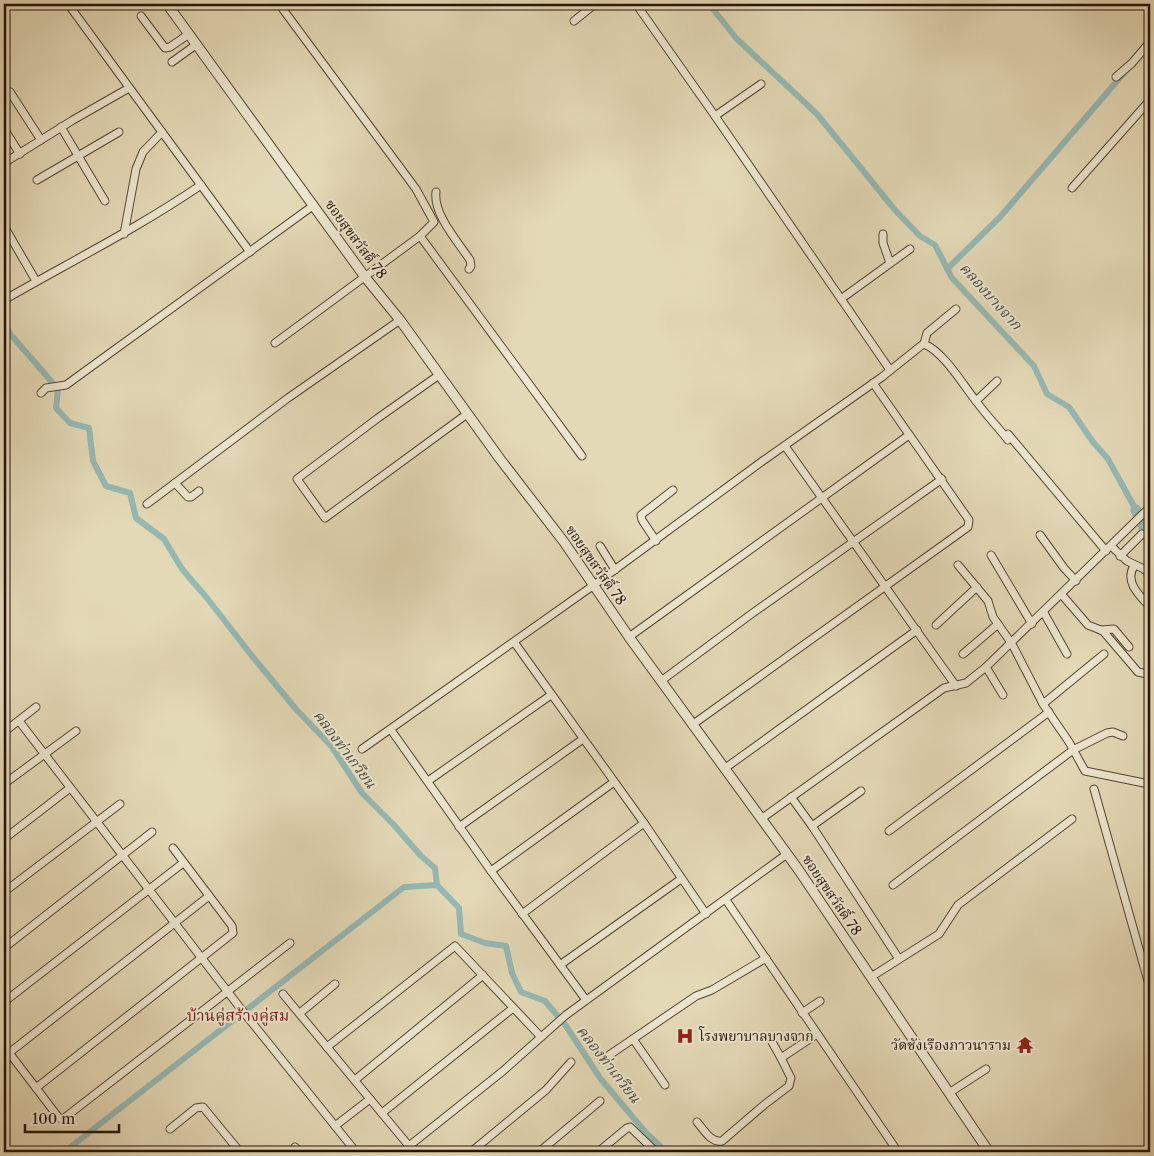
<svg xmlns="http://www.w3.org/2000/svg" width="1154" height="1156" font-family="'Libre Caslon Text','Noto Serif Thai',serif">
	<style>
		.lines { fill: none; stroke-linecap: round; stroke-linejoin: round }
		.canal { stroke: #96b9b4; stroke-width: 6 }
		.river { stroke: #96b9b4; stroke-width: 11 }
		.minor-casing { stroke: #554432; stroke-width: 9 }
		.tertiary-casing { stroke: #554432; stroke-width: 11 }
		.minor { stroke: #ede6d0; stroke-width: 7 }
		.tertiary { stroke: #ede6d0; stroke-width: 9 }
		.labels { text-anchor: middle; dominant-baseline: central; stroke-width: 4; stroke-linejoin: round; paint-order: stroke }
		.street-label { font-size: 14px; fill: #251206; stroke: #ede6d0 }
		.poi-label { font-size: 14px; fill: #251206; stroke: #ede6d0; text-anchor: start }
		.water-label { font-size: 15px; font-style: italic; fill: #4d4c43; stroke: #ede6d0 }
		.quarter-label { font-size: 16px; fill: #7a1f14; stroke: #ede6d0 }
	</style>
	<rect width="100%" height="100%" fill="#e4d9b7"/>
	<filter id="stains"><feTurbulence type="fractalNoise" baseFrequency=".004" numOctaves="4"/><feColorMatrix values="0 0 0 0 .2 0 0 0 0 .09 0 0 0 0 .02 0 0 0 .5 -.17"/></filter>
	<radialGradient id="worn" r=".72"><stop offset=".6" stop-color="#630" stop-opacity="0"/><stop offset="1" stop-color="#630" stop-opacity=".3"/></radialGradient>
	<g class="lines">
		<!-- canal -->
		<g class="canal">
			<path d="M709,4l27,34 81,76 78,96 25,26 15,9 17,33 82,88 13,28 22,13 24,35 15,17 28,51"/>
			<path d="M947,269l53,-52 124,-144"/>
			<path d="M4,323l7,12 47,54 -2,19 14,15 19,5 4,33 13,25 24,7 6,25 28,21 18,30 25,29 45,58 43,52 37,39 30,46 31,31 28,32 14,12 2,17 22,23 2,26 24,9 21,3 6,27 9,19 24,9 21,25 34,52 47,56 20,18"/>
			<path d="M64,1152l340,-265 33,-2"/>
		</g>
		<!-- river -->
		<path class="river" d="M1136,510l9,20 5,1"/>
		<!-- minor casing -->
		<g class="minor-casing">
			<g id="minor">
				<path d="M68,4l182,248"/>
				<path d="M636,4l79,112 46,-32"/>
				<path d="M141,16l24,32 5,-1 19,-13"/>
				<path d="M574,21l21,-17"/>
				<path d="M172,62l25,-18"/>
				<path d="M1116,77l16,-14 18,-21"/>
				<path d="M4,89l6,3 31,48"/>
				<path d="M715,116l175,254"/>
				<path d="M61,127l44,74"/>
				<path d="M4,129l16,25"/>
				<path d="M4,163l69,-43 56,-32"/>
				<path d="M37,180l82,-48"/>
				<path d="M1072,188l78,-88"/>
				<path d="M436,192c-3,22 22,50 34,68l1,6 -2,3"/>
				<path d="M4,226l32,55"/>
				<path d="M124,234l12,-65 7,-17 19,-20"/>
				<path d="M883,234v9l7,20"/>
				<path d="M420,236l162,220"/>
				<path d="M841,299l69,-50"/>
				<path d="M4,300c66,-38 134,-72 197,-115"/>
				<path d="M275,343l145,-107 14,-14 -18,-33 -137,-185"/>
				<path d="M924,344l3,-11 29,-24"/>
				<path d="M439,375l-61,43 -81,61 28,39 142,-104"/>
				<path d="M41,393l5,-5 20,-3 248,-180"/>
				<path d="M976,401l21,-20"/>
				<path d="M1008,434l98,117"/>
				<path d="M785,446l171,240"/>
				<path d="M175,483l13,14h3l8,-6"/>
				<path d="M147,504l141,-106 112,-78"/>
				<path d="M1040,535l24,33 12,13"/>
				<path d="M656,541l-14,-21 -1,-5 32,-25"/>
				<path d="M600,546l15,24"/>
				<path d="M1111,546l16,15 15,7 8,6"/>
				<path d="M991,555l41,69"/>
				<path d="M1120,556l22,-22"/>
				<path d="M958,565l30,36 5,16 19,27 31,60 26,38 16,29 64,13"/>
				<path d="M1134,566c-10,16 6,30 16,41"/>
				<path d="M1062,595l26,30 15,6 35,41 9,2"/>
				<path d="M1044,613l23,41"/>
				<path d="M936,625l41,-38"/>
				<path d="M1101,630l13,-1 15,18"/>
				<path d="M629,637l280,-202"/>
				<path d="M514,642l130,181 62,91"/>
				<path d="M963,654l35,-30"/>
				<path d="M986,667l17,28"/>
				<path d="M661,681l89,-66 192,-136"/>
				<path d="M1043,704l61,-50"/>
				<path d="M19,721l222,288 115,143"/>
				<path d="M692,725l276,-198 1,-7 -96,-137"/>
				<path d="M391,730l100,141 95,129"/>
				<path d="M4,732l32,-25"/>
				<path d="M362,749l232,-164 170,-125 118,-83 40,-32 2,-1c20,8 39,41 52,57 10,14 22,26 32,39"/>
				<path d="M724,769l193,-139"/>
				<path d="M428,781l123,-86"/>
				<path d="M4,784l72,-53"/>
				<path d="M1094,789l56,199"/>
				<path d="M791,797l21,29 87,133"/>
				<path d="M761,819l183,-131 22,-5 20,-16 164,-160"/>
				<path d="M812,826l49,-35"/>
				<path d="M459,827l124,-88"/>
				<path d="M889,831l160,-119"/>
				<path d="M4,839l66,-51"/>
				<path d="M491,871l123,-89"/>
				<path d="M893,885l180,-135 34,-17 6,-1 10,4"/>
				<path d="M4,892l116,-88"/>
				<path d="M726,900l172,252"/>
				<path d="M522,914l122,-91"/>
				<path d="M4,948l148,-116"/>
				<path d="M560,965l121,-86"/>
				<path d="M871,977l68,-43 19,-29 114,-86"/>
				<path d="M283,994l131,158"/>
				<path d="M4,1002l179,-139"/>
				<path d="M300,1013l35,-29"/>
				<path d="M802,1013l18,-12"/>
				<path d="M633,1039l32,46"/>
				<path d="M772,1042l9,16"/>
				<path d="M4,1046l55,72 4,1 227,-176"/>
				<path d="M327,1047l128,-101 86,91"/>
				<path d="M9,1053l200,-157"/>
				<path d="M602,1060l94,-64 16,-6 54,-32"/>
				<path d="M355,1080l128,-105"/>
				<path d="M36,1088l197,-155 -1,-7 -59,-78"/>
				<path d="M949,1093l37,-24"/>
				<path d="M382,1113l131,-105"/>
				<path d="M697,1122c7,8 14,21 25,19l42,-36 25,-19 2,-8 -10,-20 36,-24"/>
				<path d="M335,1126l35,-27"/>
				<path d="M170,1129l26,-21 7,-1 37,45"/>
				<path d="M409,1146l94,-75 63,-56 221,-161"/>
				<path d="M295,1147l4,5"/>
				<path d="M471,1152l75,-62 25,-28"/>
				<path d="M539,1152l61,-51"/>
				<path d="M598,1152l29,-24 3,-1 26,25"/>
			</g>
		</g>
		<!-- tertiary casing -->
		<g class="tertiary-casing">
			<path id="tertiary" d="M167,4l198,273 35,43 100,139 64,83 65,95 169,232 191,283"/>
		</g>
		<!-- minor -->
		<use href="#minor" class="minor"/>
		<!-- tertiary -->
		<use href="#tertiary" class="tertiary"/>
	</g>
	<!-- icons -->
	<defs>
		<g id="hospital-bare" transform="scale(1.35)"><path d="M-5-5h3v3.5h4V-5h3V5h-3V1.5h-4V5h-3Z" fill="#8f2418" stroke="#ede6d0" stroke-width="2.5" paint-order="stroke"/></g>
		<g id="temple-bare" transform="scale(1.35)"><path d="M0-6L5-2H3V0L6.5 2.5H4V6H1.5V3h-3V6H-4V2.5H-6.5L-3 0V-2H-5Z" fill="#8f2418" stroke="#ede6d0" stroke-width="2.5" paint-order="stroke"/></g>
	</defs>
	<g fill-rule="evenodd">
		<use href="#hospital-bare" x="685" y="1036"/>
		<use href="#temple-bare" x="1025" y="1045"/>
	</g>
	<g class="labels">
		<!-- street labels -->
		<g class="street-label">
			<text transform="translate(356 239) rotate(54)">ซอยสุขสวัสดิ์ 78</text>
			<text transform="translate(596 565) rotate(55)">ซอยสุขสวัสดิ์ 78</text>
			<text transform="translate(832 895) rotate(56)">ซอยสุขสวัสดิ์ 78</text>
		</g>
		<!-- poi labels -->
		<g class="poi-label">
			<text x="699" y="1036">โรงพยาบาลบางจาก</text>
			<text x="1011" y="1045" text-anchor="end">วัดชังเรืองภาวนาราม</text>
		</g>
		<!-- water labels -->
		<g class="water-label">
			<text transform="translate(991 296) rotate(48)">คลองบางจาก</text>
			<text transform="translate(345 749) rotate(53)">คลองท่าเกวียน</text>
			<text transform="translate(609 1064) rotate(52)">คลองท่าเกวียน</text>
		</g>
		<!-- quarter labels -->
		<g class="quarter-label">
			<text x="238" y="1015">บ้านคู่สร้างคู่สม</text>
		</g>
	</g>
	<!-- margin -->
	<rect width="1154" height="1156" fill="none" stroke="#e4d9b7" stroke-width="20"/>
	<rect x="5" y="5" width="1144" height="1146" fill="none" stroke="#251206" stroke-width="2.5"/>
	<rect x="10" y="10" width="1134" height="1136" fill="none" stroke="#251206"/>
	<!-- scale -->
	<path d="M25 1124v8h94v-8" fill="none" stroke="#251206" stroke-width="2.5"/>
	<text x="32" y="1124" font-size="15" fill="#251206" stroke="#ede6d0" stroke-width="4" paint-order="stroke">100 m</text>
	<rect width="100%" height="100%" filter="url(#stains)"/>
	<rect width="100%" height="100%" fill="url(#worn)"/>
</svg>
